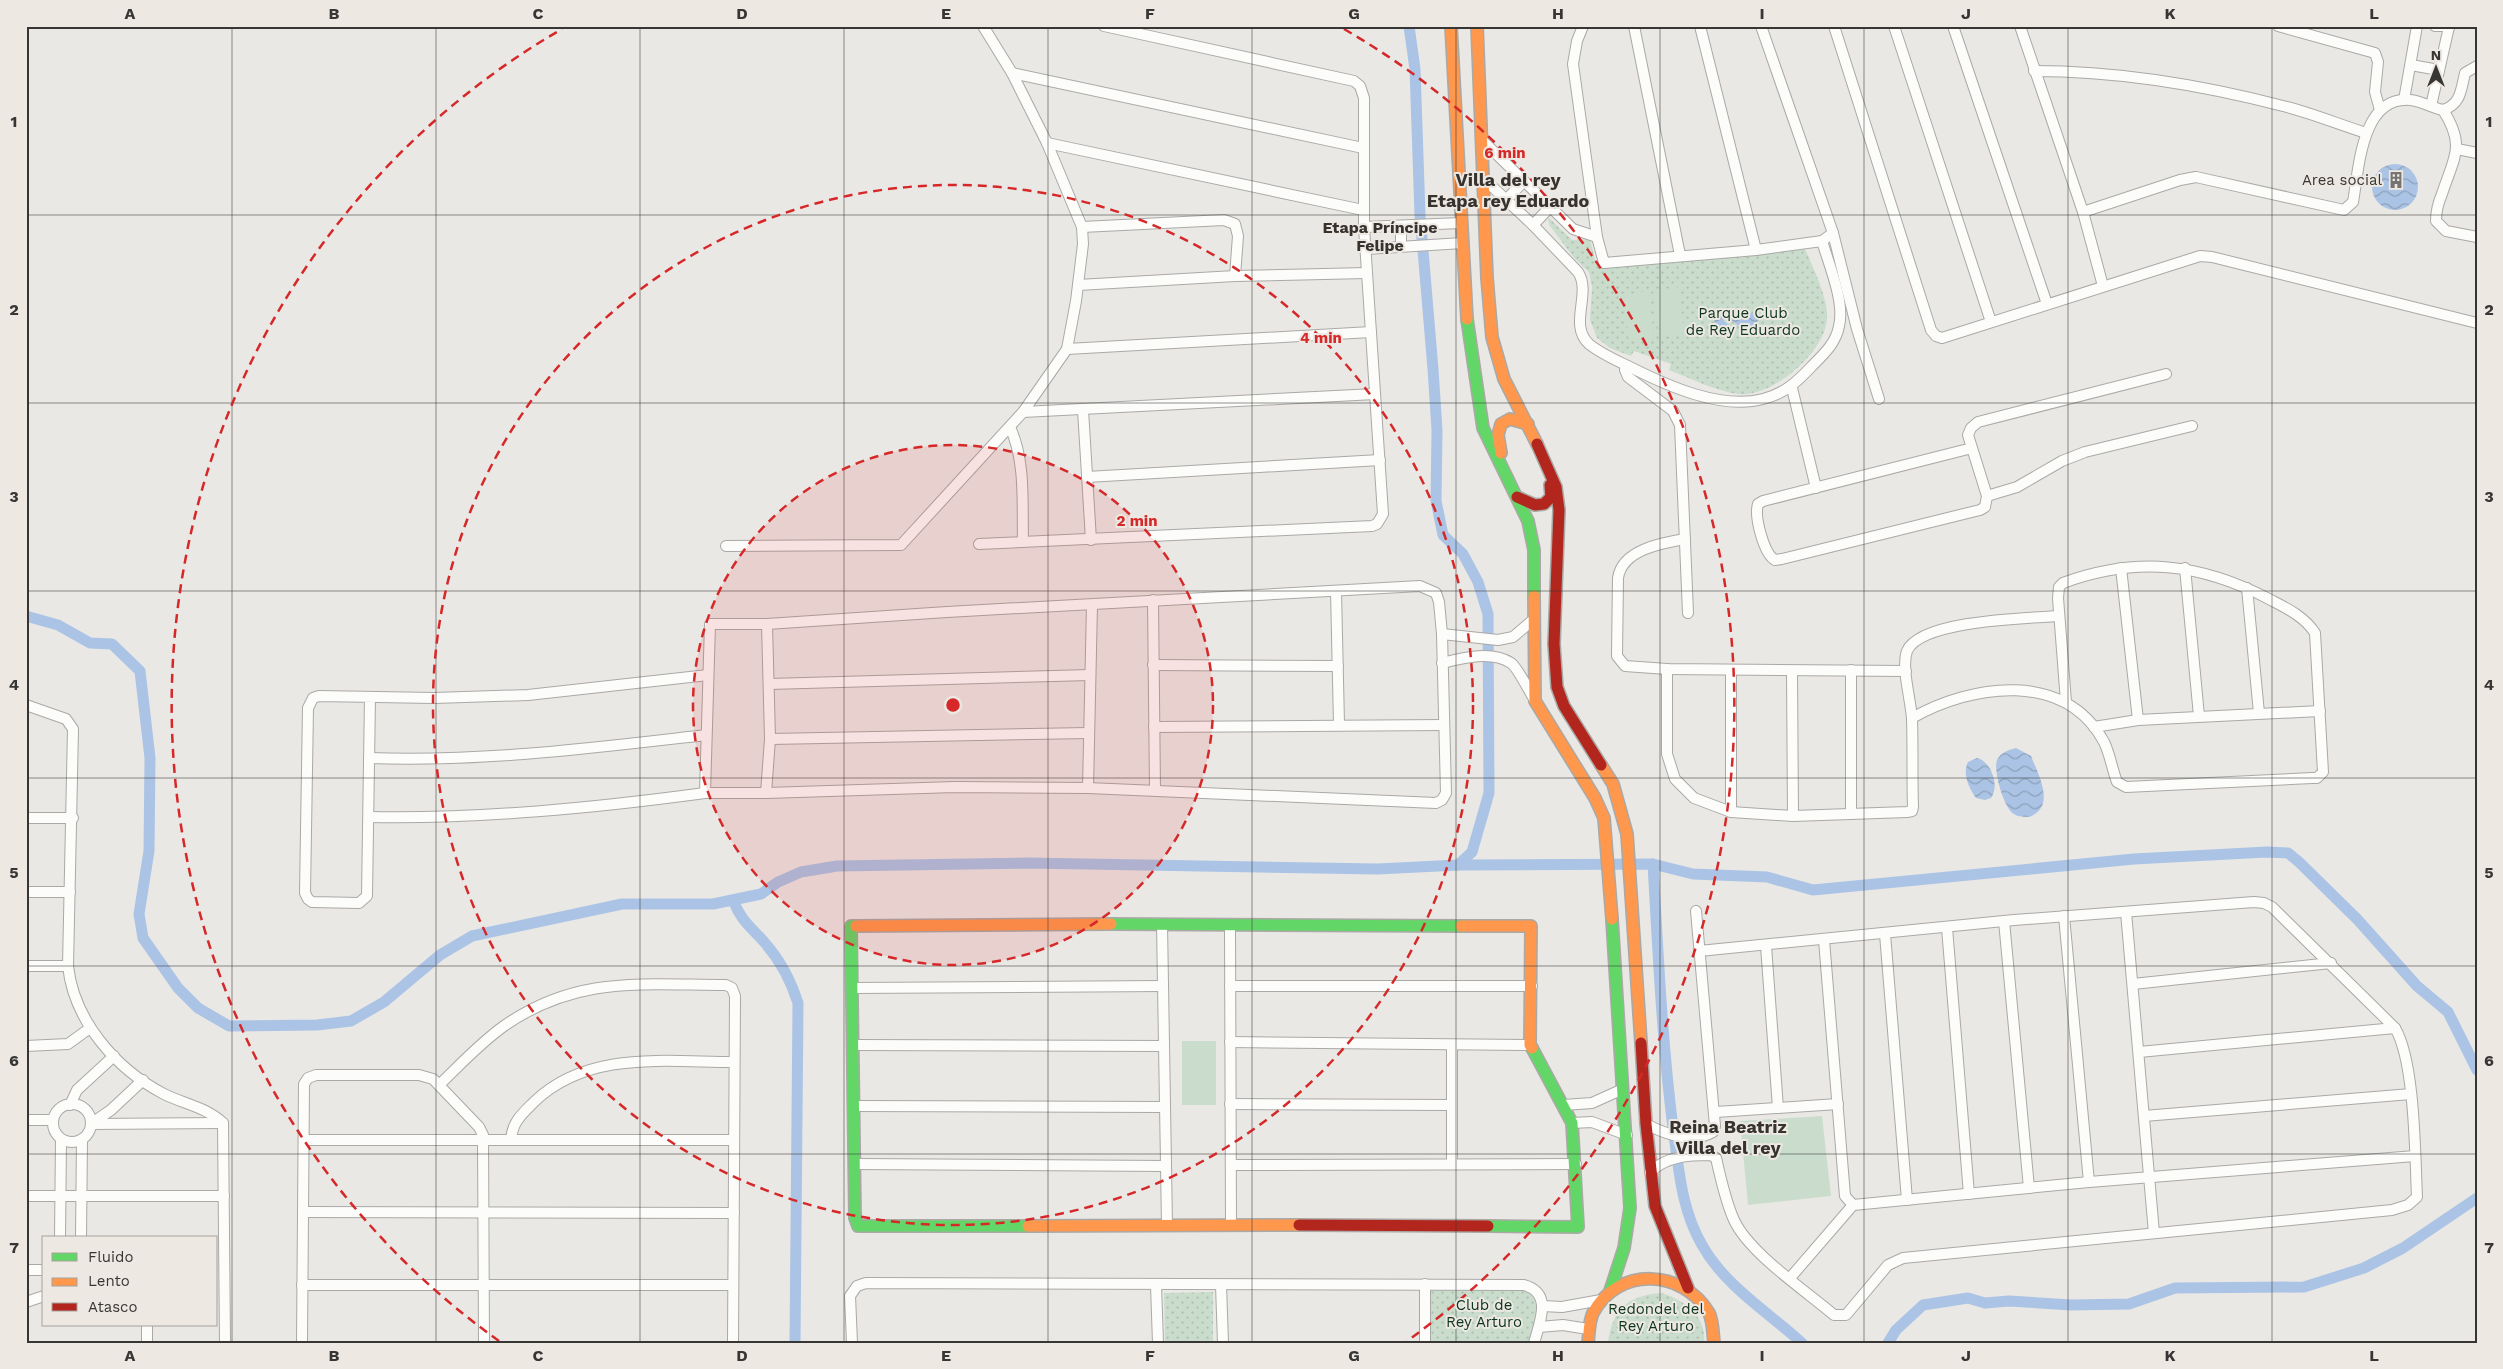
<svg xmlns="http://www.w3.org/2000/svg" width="2503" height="1369" font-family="'Work Sans',sans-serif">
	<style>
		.grass { fill: url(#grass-dots) }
		.pitch { fill: #caddcc }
		.water { fill: url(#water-waves) }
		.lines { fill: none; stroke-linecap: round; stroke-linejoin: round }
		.canal { stroke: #abc4e5; stroke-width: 11 }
		.street-casing { stroke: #aaa9a6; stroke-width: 12 }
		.fast-casing { stroke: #aaa9a6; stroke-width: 14 }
		.slow-casing { stroke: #aaa9a6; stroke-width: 14 }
		.jam-casing { stroke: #aaa9a6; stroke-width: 14 }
		.street { stroke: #fcfcfb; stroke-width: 10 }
		.fast { stroke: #63d668; stroke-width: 11 }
		.slow { stroke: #ff974d; stroke-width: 11 }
		.jam { stroke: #b3261e; stroke-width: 11 }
		.grid { fill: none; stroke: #383634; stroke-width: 1; stroke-opacity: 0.55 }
		.ring { fill: none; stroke: #d62828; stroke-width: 2.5; stroke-dasharray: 9 6 }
		.labels { text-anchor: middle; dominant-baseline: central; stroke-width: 4; stroke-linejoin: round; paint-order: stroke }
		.poi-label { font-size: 15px; fill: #383634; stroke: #ede8e2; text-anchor: end }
		.park-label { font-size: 15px; fill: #0c361b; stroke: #ede8e2 }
		.neighbourhood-label { font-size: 16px; font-weight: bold; fill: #36332e; stroke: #ede8e2 }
		.quarter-label { font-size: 18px; font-weight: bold; fill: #36332e; stroke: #ede8e2 }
		.centre { fill: #d62828; stroke: #ede8e2; stroke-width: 2.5 }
		.ring-label { font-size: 15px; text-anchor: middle; font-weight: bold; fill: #d62828; stroke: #ede8e2; stroke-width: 4; stroke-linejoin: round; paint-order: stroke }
		.neatline { fill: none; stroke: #383634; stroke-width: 2 }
		.grid-label { font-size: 16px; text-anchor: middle; font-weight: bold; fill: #383634 }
	</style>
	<defs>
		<pattern id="grass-dots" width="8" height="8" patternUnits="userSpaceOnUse" patternTransform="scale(1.25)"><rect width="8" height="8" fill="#caddcc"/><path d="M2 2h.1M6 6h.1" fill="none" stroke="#aebeb0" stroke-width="1.8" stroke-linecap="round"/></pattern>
		<pattern id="water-waves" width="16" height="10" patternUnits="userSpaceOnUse" patternTransform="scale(1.25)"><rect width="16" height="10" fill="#abc4e5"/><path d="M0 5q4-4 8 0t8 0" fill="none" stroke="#8ca0ba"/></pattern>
	</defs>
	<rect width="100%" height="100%" fill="#eae8e5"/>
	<!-- grass -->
	<g class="grass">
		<path d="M1549,218l23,22 18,-1 6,25 207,-19c8,17 26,55 24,73 -1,34 -55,80 -89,76 -23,-3 -48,-16 -69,-24l2,-6 -37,-13 -3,5 -21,-8 -13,-10 -7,-18 2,-33 -3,-15 -14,-13 -25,-33 -2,-6z"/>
		<path d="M1425,1284l99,1 17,9 -7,49h-109z"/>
		<path d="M1213,1292v51h-48l-1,-50z"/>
		<path d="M1662,1293c22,7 45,23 42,50h-96c4,-34 20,-48 54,-50z"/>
	</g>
	<!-- pitch -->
	<g class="pitch">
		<path d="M1679,287l5,46 -25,4 -6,-46z"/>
		<path d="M1649,291l5,47 -25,3 -6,-46z"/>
		<rect x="1182" y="1041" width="34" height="64"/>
		<path d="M1822,1116l9,80 -83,9 -8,-84z"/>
	</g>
	<!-- water -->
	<g class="water">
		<circle cx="2395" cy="187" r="23"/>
		<path d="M1725,309l-1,12 10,8 -8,5c-10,-4 -15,-11 -9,-22z"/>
		<path d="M1731,310l28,4 -3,14 -17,-2 -9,-7z"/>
		<path d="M2016,748l15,8c7,18 26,51 -2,61 -5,0 -11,0 -15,-3 -10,-5 -21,-44 -17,-54 4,-8 12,-10 19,-12z"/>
		<path d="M1977,758c14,3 23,28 14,40l-6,2 -9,-2c-7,-9 -14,-25 -8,-36z"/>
	</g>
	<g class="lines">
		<!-- canal -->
		<g class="canal">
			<path d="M26,616l32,9 32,18 22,1 28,27 10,87 -1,93 -10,63 4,24 35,50 20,20 31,18 88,-1 34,-4 33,-19 56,-47 32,-19 150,-32h91l48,-10 17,-12 23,-10 36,-6 191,-3 350,6 80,-4 14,-13 17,-59 -1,-179 -10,-32 -15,-28 -20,-19 -7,-34 1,-71 -4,-61 -13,-154 -5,-146 -6,-43"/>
			<path d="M1653,864c5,88 9,177 20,264 6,41 8,81 29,117 23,41 66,67 100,98"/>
			<path d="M1458,865l195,-1 40,10 74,3 46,13 321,-31 133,-7 21,1 11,9 58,57 60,67 31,26 29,58"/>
			<path d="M733,900c8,21 18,27 32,43 16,18 26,38 33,60l-3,340"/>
			<path d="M1888,1343l8,-13 27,-25 45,-7 17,5 24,-2 62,4 58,-1 46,-16 129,-1 60,-19 39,-20 74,-50"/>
		</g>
		<!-- street casing -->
		<g class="street-casing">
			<g id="street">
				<path d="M1583,26l-6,15 -4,23 24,173 7,26 152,-13 66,-9 11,-8"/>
				<path d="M1634,26l46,229"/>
				<path d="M1700,26l56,224"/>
				<path d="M1761,26l72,207 24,96 22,70"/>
				<path d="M1834,26l97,304 5,6 6,2 258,-82 12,1 265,66"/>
				<path d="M1894,26l97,296"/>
				<path d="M1953,26l94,278"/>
				<path d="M2020,26l63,186 20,74"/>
				<path d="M2278,26l97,27 3,9 -3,30 5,18"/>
				<path d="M2435,26h15"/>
				<path d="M2411,65l28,5"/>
				<path d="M2034,71c83,0 168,14 249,35 28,7 55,18 83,27"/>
				<path d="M1012,73l351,75"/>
				<path d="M2404,100l13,-74"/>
				<path d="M2431,106l18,-79"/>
				<path d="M2443,110c18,-6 18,-20 22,-37l12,-7"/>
				<path d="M1483,141l90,88 24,8"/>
				<path d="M1047,143l316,67"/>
				<path d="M2457,149l20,4"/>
				<path d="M1484,179l49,46 45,47c14,21 -10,53 11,72 12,10 29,17 43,24 36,18 89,42 131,31 21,-5 34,-17 49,-33 12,-12 24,-23 27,-40 6,-24 -10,-61 -17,-85"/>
				<path d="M1506,200l18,-19"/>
				<path d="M2083,212l97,-32 16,-3 148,33 9,-8c6,-33 8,-106 57,-102 12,1 22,8 33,10 23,36 11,47 -1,84 -4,9 -6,17 -6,27l10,10 31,6"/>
				<path d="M1533,225l18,-19"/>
				<path d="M1082,227l142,-7 11,4 3,12 -3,40"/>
				<path d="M1364,227l97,-4"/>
				<path d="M1401,227v19"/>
				<path d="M1366,249l97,-6"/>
				<path d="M1078,285l157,-9 132,-3"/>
				<path d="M1067,349l304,-17"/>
				<path d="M1627,366l-2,4 3,7 45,34 7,14 8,188"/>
				<path d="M1792,388l24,100"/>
				<path d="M1083,410l8,130"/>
				<path d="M1023,412l352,-18"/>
				<path d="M1010,427c16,35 12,77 13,115"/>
				<path d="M1972,448l-209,53 -5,3c-4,13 6,50 17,56l7,-1 198,-49 5,-3 2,-11 -19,-61 3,-7 7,-6 188,-48"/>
				<path d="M1087,477l293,-17"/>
				<path d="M1987,496l30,-9 45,-26 23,-9 107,-26"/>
				<path d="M1685,539c-24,4 -63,11 -67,39l-1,78 8,10 42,3 239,2"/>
				<path d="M979,544l393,-18 5,-2 6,-10 -19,-287v-129l-4,-12 -6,-5 -250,-55"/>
				<path d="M726,546l175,-1 122,-133 44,-63 9,-48 7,-57 -1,-17 -35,-84 -35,-70 -29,-47"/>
				<path d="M2121,568l17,152"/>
				<path d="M2185,568l14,148"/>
				<path d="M1420,586l16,7 3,9 3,32 4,159 -4,7 -6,3 -348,-15 -133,-1 -189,6 4,-54 -3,-115 180,-12z"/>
				<path d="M2247,588l12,125"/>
				<path d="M1336,591l3,133"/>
				<path d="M1153,600l2,190"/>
				<path d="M1442,634l56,6 15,-3 21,-18"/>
				<path d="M1442,663c20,-5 50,-13 69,0 7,5 18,28 23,36"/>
				<path d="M1153,665l185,1"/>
				<path d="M1667,669v85l8,25 19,19 37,14 62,4 114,-4 5,-1 1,-4c-1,-29 0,-59 -1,-88 -1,-19 -11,-51 -5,-68 13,-31 122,-33 152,-35"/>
				<path d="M1851,670v144"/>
				<path d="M1792,671l1,145"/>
				<path d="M769,684l321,-9"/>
				<path d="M370,697l-3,199 -8,7 -47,-1 -4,-3 -3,-6 3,-185 5,-10 6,-2 115,2 94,-3 180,-20"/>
				<path d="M26,705l40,14 7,10 -5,237c6,55 48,103 96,128 20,10 42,13 59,29l2,220"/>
				<path d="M1912,718c60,-34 153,-48 192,24 6,12 8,27 13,40l9,5 186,-9h5l6,-6 -8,-139c-11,-17 -29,-25 -46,-34 -69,-36 -132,-43 -206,-16l-4,4 -1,11 8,104"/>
				<path d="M1154,727l290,-2"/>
				<path d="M2094,727l44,-7 182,-9"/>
				<path d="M770,739l319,-6"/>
				<path d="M369,758c116,4 223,-10 337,-23"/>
				<path d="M1088,788l4,-183"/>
				<path d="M766,793h-61l5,-169h57"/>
				<path d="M1731,812v-142"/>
				<path d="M369,817c113,2 224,-9 336,-24"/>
				<path d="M26,818h47"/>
				<path d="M26,892h44"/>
				<path d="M2126,912l28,321"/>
				<path d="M2064,916l25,266"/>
				<path d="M2004,921l25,267"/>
				<path d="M1162,924l5,301"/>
				<path d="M1230,925l1,300"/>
				<path d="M1947,928l22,266"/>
				<path d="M1885,934l22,266"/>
				<path d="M1766,946l12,162"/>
				<path d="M26,966h42"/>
				<path d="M2133,984l198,-21"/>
				<path d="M1230,986h302"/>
				<path d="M852,988l311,-2"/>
				<path d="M1230,1042l300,3"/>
				<path d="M853,1045l311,1"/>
				<path d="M1452,1045v119"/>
				<path d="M26,1046l42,-2 22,-16"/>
				<path d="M2139,1052l256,-24"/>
				<path d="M439,1085c21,-20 41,-42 65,-59 73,-51 138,-41 222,-41l6,3 3,8 -2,347"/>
				<path d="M1230,1104l222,1"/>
				<circle cx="72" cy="1123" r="19"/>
				<path d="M70,1105l7,-15 37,-34"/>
				<path d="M1564,1105l28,-2 31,-14"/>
				<path d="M854,1106l311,1"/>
				<path d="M1716,1112l122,-8"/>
				<path d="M2144,1116l267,-22"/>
				<path d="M26,1120h27"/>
				<path d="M92,1123l19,-13 32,-30"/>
				<path d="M1572,1123l20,-1 35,13"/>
				<path d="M91,1124l132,-1"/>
				<path d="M1646,1124c19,10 46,20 67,8l2,-6 -19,-215"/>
				<path d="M304,1140h430"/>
				<path d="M511,1140c1,-18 11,-26 23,-38 54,-52 131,-40 200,-40"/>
				<path d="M855,1164l311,2"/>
				<path d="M1231,1165l345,-1"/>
				<path d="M1650,1172c17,-16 39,-17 61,-17l5,3c5,21 9,42 18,62 15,33 72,71 100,95h12l42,-50 15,-7 489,-48 16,-5 9,-8c-2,-42 -2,-136 -22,-169l-123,-121 -8,-4 -10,-1 -240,18 -315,31"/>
				<path d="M26,1196h198"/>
				<path d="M1853,1205l236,-23 326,-26"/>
				<path d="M303,1212l431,1"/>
				<path d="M60,1238l1,-99"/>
				<path d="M81,1238l1,-99"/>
				<path d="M26,1270h18"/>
				<path d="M1790,1278l63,-73 -8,-9 -21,-256"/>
				<path d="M1425,1284v59"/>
				<path d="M302,1285h431"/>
				<path d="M1156,1285l2,58"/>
				<path d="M1221,1285l2,58"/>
				<path d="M26,1302l18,-6"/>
				<path d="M1542,1306l20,1 39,-7"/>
				<path d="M147,1325v18"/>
				<path d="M1539,1327l24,-2 25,4"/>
				<path d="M302,1343l2,-259 4,-6 8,-3h103l14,4 46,48 4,8 1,208"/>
				<path d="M852,1343l-2,-47 7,-10 9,-3 658,2c29,8 16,36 10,58"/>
			</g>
		</g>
		<!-- fast casing -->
		<g class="fast-casing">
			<g id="fast">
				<path d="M1467,319l16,109 45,93 6,29v46"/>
				<path d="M1111,924l350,2"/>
				<path d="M856,926h-5l4,292 3,8h170"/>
				<path d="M1488,1226l90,1 -6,-104 -40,-75"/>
				<path d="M1610,1291l14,-43 6,-40 -18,-289"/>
			</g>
		</g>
		<!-- slow casing -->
		<g class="slow-casing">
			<g id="slow">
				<path d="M1451,26l16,293"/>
				<path d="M1477,26l10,252 5,59 12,42 33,65"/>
				<path d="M1501,453l-3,-18 3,-11 9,-5 18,5"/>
				<path d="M1534,596l1,105 60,97 9,20 8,101"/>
				<path d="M1601,765l12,19 14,50 14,209"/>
				<path d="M856,926l255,-2"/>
				<path d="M1461,926h70l-1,119 2,3"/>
				<path d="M1028,1226l271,-1"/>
				<path d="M1588,1343c1,-9 1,-22 5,-30 25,-47 90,-44 116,0 4,8 4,21 5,30"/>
			</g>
		</g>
		<!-- jam casing -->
		<g class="jam-casing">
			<g id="jam">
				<path d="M1537,444l19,43 3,23 -5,134 3,43 7,19 37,59"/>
				<path d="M1517,497l18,8 9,-1 7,-7 -1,-12"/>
				<path d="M1641,1043l5,81 9,82 33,82"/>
				<path d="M1299,1225l189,1"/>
			</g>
		</g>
		<!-- street -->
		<use href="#street" class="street"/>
		<!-- fast -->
		<use href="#fast" class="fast"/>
		<!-- slow -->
		<use href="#slow" class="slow"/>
		<!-- jam -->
		<use href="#jam" class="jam"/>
	</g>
	<!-- grid -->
	<path class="grid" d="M232,26v1317M436,26v1317M640,26v1317M844,26v1317M1048,26v1317M1252,26v1317M1456,26v1317M1660,26v1317M1864,26v1317M2068,26v1317M2272,26v1317M26,215h2451M26,403h2451M26,591h2451M26,778h2451M26,966h2451M26,1154h2451"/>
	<!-- distance rings -->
	<circle cx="953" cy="705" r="260" fill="#d62828" fill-opacity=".12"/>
	<g class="ring">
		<circle cx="953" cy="705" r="260"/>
		<circle cx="953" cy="705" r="520"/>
		<path d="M499 1341A781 781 0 0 1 562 29M1344 29A781 781 0 0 1 1407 1341"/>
	</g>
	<!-- icons -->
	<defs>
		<g id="building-bare" transform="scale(1.35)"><path d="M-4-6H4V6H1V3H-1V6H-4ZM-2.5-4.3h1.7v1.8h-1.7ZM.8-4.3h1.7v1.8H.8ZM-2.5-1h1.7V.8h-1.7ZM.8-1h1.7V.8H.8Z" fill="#767472" stroke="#ede8e2" stroke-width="2.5" paint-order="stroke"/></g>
	</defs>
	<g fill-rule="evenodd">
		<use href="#building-bare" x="2396" y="180"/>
	</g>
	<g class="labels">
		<!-- poi labels -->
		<g class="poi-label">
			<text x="2382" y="180">Area social</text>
		</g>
		<!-- park labels -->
		<g class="park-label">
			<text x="1743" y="313">Parque Club<tspan x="1743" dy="17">de Rey Eduardo</tspan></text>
			<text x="1484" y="1305">Club de<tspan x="1484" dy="17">Rey Arturo</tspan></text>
			<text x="1656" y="1309">Redondel del<tspan x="1656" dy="17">Rey Arturo</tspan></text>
		</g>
		<!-- neighbourhood labels -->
		<g class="neighbourhood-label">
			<text x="1380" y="227">Etapa Príncipe<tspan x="1380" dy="18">Felipe</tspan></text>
		</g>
		<!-- quarter labels -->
		<g class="quarter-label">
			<text x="1508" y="179">Villa del rey<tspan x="1508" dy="21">Etapa rey Eduardo</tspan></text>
			<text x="1728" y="1126">Reina Beatriz<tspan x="1728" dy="21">Villa del rey</tspan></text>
		</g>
	</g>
	<circle cx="953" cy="705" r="8" class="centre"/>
	<g class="ring-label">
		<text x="1505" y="158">6 min</text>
		<text x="1321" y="343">4 min</text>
		<text x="1137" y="526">2 min</text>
	</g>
	<!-- border -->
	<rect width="2503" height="1369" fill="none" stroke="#ede8e2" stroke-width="55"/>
	<!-- legend -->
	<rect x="42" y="1236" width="175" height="90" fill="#ede8e2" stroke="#a5a19c"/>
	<rect x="52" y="1253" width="25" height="8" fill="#63d668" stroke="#a5a19c"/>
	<text x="88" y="1262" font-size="15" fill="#383634">Fluido</text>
	<rect x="52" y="1278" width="25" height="8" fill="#ff974d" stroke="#a5a19c"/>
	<text x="88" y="1286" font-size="15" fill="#383634">Lento</text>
	<rect x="52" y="1303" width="25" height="8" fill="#b3261e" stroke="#a5a19c"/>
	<text x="88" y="1312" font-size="15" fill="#383634">Atasco</text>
	<!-- north arrow -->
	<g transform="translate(2436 68)" stroke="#ede8e2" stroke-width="4" paint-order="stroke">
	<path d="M0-4L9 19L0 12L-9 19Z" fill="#383634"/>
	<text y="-8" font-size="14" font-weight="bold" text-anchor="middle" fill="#383634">N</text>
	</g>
	<rect x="28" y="28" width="2448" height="1314" class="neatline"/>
	<g class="grid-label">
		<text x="130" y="19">A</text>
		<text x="334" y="19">B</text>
		<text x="538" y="19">C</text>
		<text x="742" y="19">D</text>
		<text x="946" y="19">E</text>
		<text x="1150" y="19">F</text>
		<text x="1354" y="19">G</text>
		<text x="1558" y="19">H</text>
		<text x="1762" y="19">I</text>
		<text x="1966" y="19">J</text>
		<text x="2170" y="19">K</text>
		<text x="2374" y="19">L</text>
		<text x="14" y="127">1</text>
		<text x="2489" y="127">1</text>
		<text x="14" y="315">2</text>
		<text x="2489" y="315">2</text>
		<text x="14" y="502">3</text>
		<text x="2489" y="502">3</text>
		<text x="14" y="690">4</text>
		<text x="2489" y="690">4</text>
		<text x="14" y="878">5</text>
		<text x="2489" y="878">5</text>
		<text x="14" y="1066">6</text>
		<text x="2489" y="1066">6</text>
		<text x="14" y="1253">7</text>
		<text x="2489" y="1253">7</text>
		<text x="130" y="1361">A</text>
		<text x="334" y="1361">B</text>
		<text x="538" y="1361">C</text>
		<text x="742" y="1361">D</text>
		<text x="946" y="1361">E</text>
		<text x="1150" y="1361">F</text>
		<text x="1354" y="1361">G</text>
		<text x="1558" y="1361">H</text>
		<text x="1762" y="1361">I</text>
		<text x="1966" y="1361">J</text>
		<text x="2170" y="1361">K</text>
		<text x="2374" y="1361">L</text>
	</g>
</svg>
